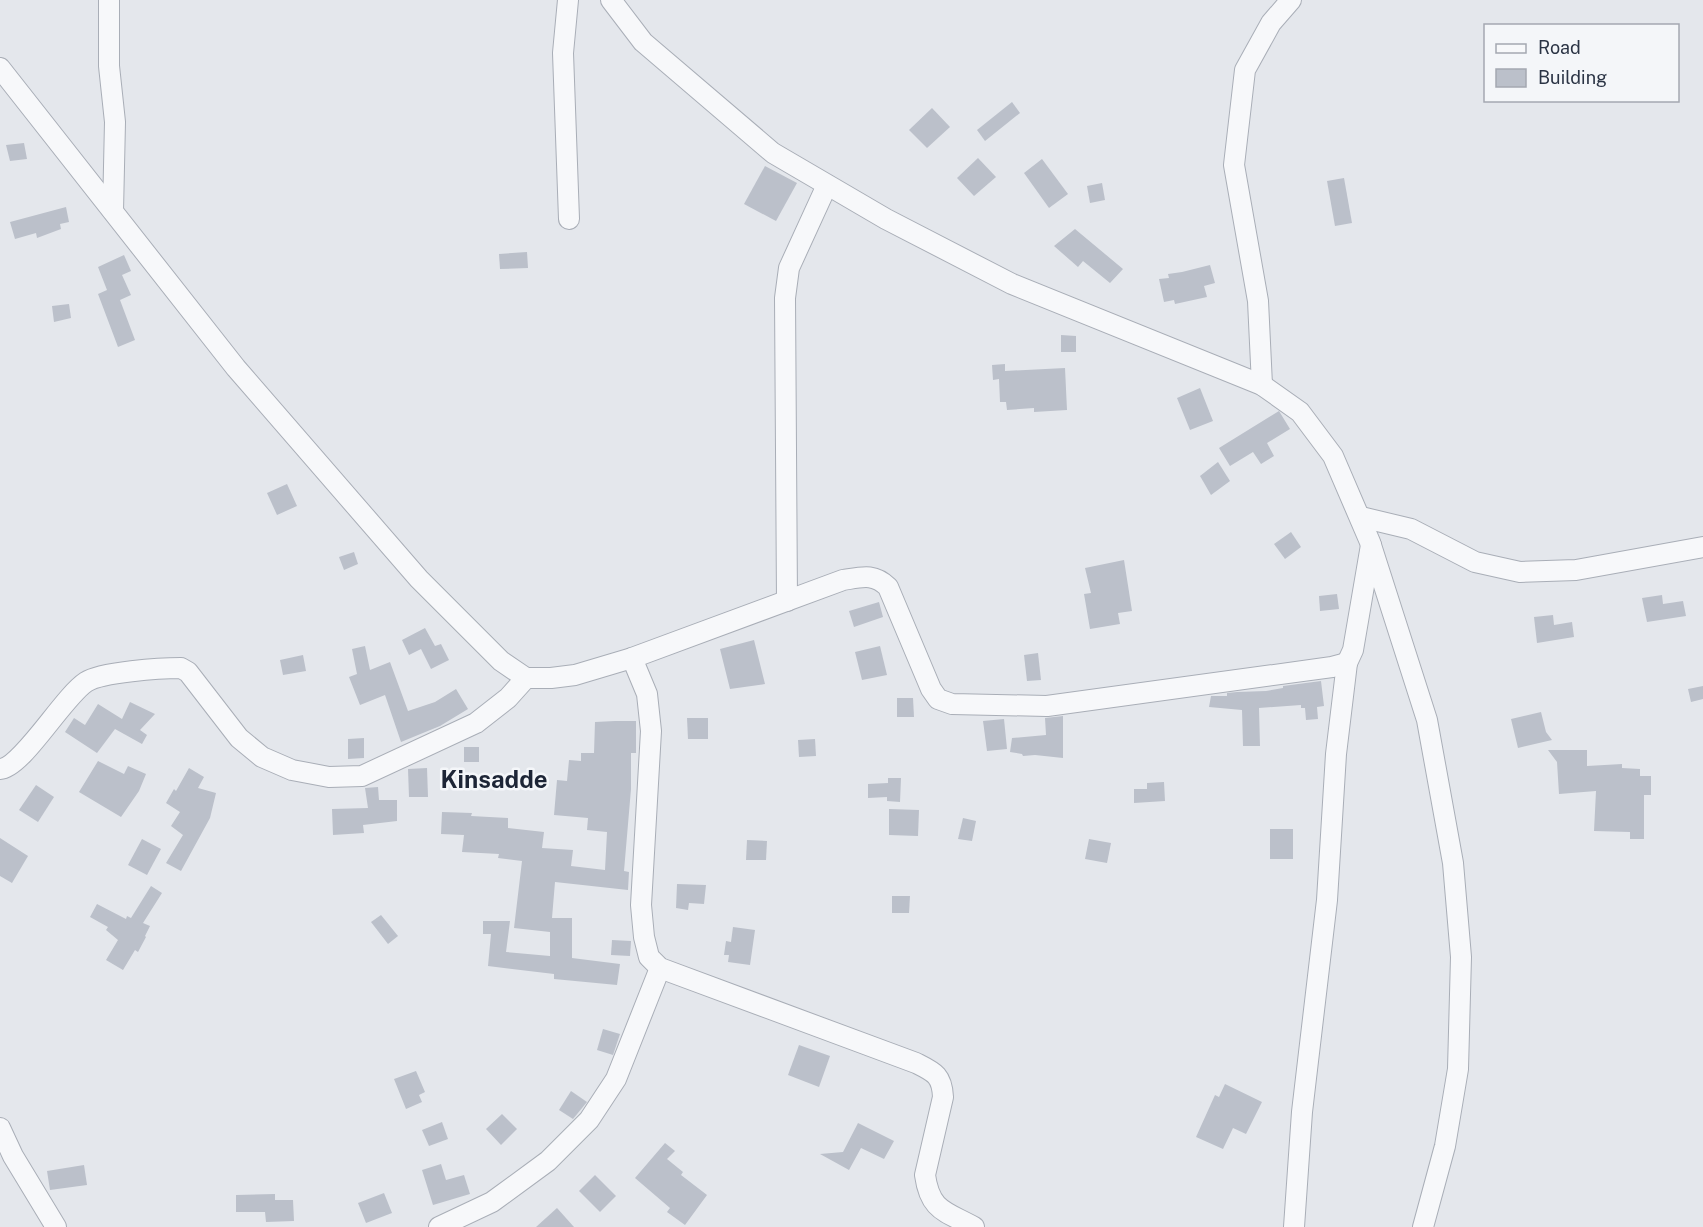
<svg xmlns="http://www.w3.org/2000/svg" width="1703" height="1227" font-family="'Public Sans',sans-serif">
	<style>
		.building { fill: #bbc0ca }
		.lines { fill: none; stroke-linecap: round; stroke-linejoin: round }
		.street-casing { stroke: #a9aeb7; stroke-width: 22 }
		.street { stroke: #f7f8fa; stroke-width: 20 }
		.labels { text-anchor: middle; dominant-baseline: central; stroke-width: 5; stroke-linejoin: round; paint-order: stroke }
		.quarter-label { font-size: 24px; font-weight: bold; fill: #1d2536; stroke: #f4f6f9 }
	</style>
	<rect width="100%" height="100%" fill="#e4e7ec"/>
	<!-- building -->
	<g class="building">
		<path d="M1012,102l8,11 -35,28 -8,-11z"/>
		<path d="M932,108l18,19 -23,21 -18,-18z"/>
		<path d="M24,143l3,16 -17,2 -4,-16z"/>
		<path d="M978,158l18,19 -22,19 -17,-18z"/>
		<path d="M1042,159l26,35 -19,14 -25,-35z"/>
		<path d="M765,166l32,17 -21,38 -32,-17z"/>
		<path d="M1344,178l8,45 -17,3 -8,-45z"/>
		<path d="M1102,183l3,17 -15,3 -3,-17z"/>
		<path d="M66,207l3,15 -9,2 1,5 -24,9 -1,-5 -21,6 -5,-17z"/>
		<path d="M1075,229l48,40 -13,14 -27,-22 -5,6 -24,-21z"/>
		<path d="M527,252l1,16 -28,1 -1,-15z"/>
		<path d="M124,255l7,16 -9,4 9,20 -11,5 15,40 -17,7 -20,-53 9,-4 -9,-23z"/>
		<path d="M1210,265l5,18 -11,3 3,11 -32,7 -1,-4 -10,2 -5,-23 10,-1 -1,-4 14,-2z"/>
		<path d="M69,304l2,14 -17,4 -2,-16z"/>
		<path d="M1061,335l15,1v16h-15z"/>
		<path d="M1005,364v7l60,-3 2,42 -33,2v-4l-27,2 -1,-8h-6l-1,-23 -6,1 -1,-15z"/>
		<path d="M1200,388l13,33 -23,9 -13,-32z"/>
		<path d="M1279,411l11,18 -23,14 7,13 -13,8 -8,-12 -23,14 -11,-18z"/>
		<path d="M1218,462l12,19 -19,14 -11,-19z"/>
		<path d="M287,484l10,22 -20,9 -10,-22z"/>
		<path d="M1291,532l10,15 -16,12 -11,-15z"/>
		<path d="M354,552l4,12 -14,6 -5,-13z"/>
		<path d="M1124,560l8,51 -14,2 2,11 -30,5 -6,-35 7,-1 -6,-25z"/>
		<path d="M1337,594l2,15 -19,2 -1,-15z"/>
		<path d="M1662,595l1,9 20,-3 3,15 -39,6 -5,-24z"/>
		<path d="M879,602l4,15 -29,10 -5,-16z"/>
		<path d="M1553,615l1,10 18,-3 2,15 -37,6 -3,-26z"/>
		<path d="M425,628l10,18 6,-2 8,16 -18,9 -10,-20 -12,6 -7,-15z"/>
		<path d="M754,640l11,44 -35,5 -10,-40z"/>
		<path d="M365,646l5,24 20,-8 18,49 27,-9 21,-13 12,20 -28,17 -39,16 -16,-47 -25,10 -11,-28 8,-3 -5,-25z"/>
		<path d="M880,646l7,29 -25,5 -7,-28z"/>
		<path d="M1038,653l3,27 -14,1 -3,-26z"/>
		<path d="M303,655l3,16 -23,4 -3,-15z"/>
		<path d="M1321,681l3,25 -7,1 1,12 -12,1 -1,-12h-4v-3l-42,3 1,38h-17l-1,-36 -33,-3 2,-11h16v-3l10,-1 29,-1 17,-3v-2z"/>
		<path d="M1703,686v13l-12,3 -3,-13z"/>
		<path d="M897,698h16l1,19h-17z"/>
		<path d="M130,702l25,12 -15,16 7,5 -5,9 -27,-15 -18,24 -32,-21 9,-14 11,7 13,-21 24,15z"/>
		<path d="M1541,712l5,20 6,8 -34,8 -7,-29z"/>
		<path d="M1063,716v42l-28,-3 -12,1 -1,-2 -12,-2 2,-14 34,-3 -1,-17z"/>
		<path d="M687,718h21v21h-20z"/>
		<path d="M1004,719l3,30 -20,2 -4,-30z"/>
		<path d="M615,721h21v32h-5v36l-7,82 5,1 -1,18 -73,-8 -3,36h20v40l48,6 -3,21 -63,-6v-5l-66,-8 3,-32h-8v-13h27l-4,31 44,4v-24l-36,-4 8,-67 -24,-3 1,-4 -37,-2 2,-17 -23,-1 1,-22 30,1 -1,3 37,2v10l36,4 -2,16 31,2 -2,16 34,4 2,-38 -20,-2 1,-12 -34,-3 3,-35 10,1 2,-21 12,1v-8h13l1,-31z"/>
		<path d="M364,738v20l-16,1v-20z"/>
		<path d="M815,739l1,17 -17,1 -1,-17z"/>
		<rect x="464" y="747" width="15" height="15"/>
		<path d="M1548,750h39v16l35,-2v4l18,1v7h11v19h-7v44h-14v-7l-36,-1 2,-40 -37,3 -2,-32z"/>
		<path d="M98,761l26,13 4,-8 18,8 -7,17 -18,26 -42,-25z"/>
		<path d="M189,768l15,9 -6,11 18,5 -6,25 -29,53 -15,-8 17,-28 -12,-9 9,-14 -14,-9 8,-14 2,2z"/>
		<path d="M427,768l1,29h-19l-1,-28z"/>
		<path d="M888,778h13l-1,24 -13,-1v-4l-19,1v-14l20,-1z"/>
		<path d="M1164,782l1,19 -31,2v-14h13v-6z"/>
		<path d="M36,785l18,12 -16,25 -19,-12z"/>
		<path d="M378,787l1,13h18v21l-34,4 1,8 -31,2 -1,-26 36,-1 -3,-20z"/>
		<path d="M889,809l30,1 -1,26 -29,-1z"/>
		<path d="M963,818l13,3 -4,20 -14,-2z"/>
		<rect x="1270" y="829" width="23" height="30"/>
		<path d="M0,838l28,18 -16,27 -12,-7z"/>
		<path d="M142,839l19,10 -14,26 -19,-10z"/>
		<path d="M1089,839l22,4 -4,20 -22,-4z"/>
		<path d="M747,840l20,1 -1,19h-20z"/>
		<path d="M677,884l29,1 -2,19 -15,-1 -1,7 -12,-2z"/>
		<path d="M151,886l11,7 -19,30 7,3 -5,10 1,1 -8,15 -3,-2 -12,20 -17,-10 12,-20 -12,-10 2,-3 -18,-10 7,-13 29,15 1,-3 4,2z"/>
		<path d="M892,896h18l-1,17h-17z"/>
		<path d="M381,915l17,21 -10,8 -17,-22z"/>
		<path d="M733,927l22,3 -5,35 -22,-3 1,-7h-5l2,-14 5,1z"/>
		<path d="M612,940l19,1 -1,15 -19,-1z"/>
		<path d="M603,1029l17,5 -7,21 -16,-5z"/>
		<path d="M799,1045l31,11 -11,31 -31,-12z"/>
		<path d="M416,1071l9,21 -6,3 3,7 -16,7 -12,-30z"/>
		<path d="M1225,1084l37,18 -16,32 -13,-6 -10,21 -27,-12 19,-42 4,2z"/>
		<path d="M571,1091l16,11 -14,17 -14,-9z"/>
		<path d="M502,1114l15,15 -16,16 -15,-16z"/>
		<path d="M442,1122l6,17 -19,7 -7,-16z"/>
		<path d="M858,1123l36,18 -10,18 -23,-11 -12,22 -29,-16 23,-2z"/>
		<path d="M665,1143l10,8 -8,8 16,13 -2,3 26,20 -22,30 -18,-13 3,-4 -35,-30z"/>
		<path d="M441,1164l5,16 18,-5 6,19 -37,11 -11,-35z"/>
		<path d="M84,1165l3,20 -37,5 -3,-19z"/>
		<path d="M595,1175l21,21 -16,16 -21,-21z"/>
		<path d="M384,1193l8,20 -26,10 -8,-20z"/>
		<path d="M275,1194v6h18l1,21 -28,1 -1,-10h-29v-17z"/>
		<path d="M557,1208l17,19h-38z"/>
	</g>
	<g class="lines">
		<!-- street casing -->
		<g class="street-casing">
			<g id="street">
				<path d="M109,0v66l6,56 -2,89"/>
				<path d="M568,0l-5,53 6,166"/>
				<path d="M611,0l32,42 130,111 113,66 126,65 250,101 38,27 33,44 37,86 57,178 26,143 8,94 -3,112 -13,77 -22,81"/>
				<path d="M0,68l236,300 183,211 82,82 25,17h25l24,-3 57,-17 211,-78c19,-3 31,-7 45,7l43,102 7,10 14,5 95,2 285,-39 15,-4"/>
				<path d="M1262,385l-4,-84 -24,-136 11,-95 26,-47 20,-23"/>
				<path d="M1361,517l50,12 64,33 45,10 56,-2 127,-23"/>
				<path d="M787,601l-2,-303 4,-30 38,-83"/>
				<path d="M632,658l15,36 4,37 -10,174 3,32 5,20 11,11 256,95c18,9 26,12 27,34l-18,78c5,36 20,36 49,52"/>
				<path d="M0,769c22,-1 63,-72 86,-87 15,-10 75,-14 95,-14l7,4 51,66 23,19 30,13 37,7 33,-1 114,-53 32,-25 18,-20"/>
				<path d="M0,1128l13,28 43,71"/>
				<path d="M439,1227l53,-25 56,-41 41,-41 27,-41 44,-111"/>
				<path d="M1294,1227l8,-115 25,-212 9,-146 11,-91 6,-13 18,-105"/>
			</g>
		</g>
		<!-- street -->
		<use href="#street" class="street"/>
	</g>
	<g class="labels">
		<!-- quarter labels -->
		<g class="quarter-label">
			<text x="494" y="779">Kinsadde</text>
		</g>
	</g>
	<!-- legend -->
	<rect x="1484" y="24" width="195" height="78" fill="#f4f6f9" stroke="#a4a8b1" stroke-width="1.5"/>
	<rect x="1496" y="44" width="30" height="9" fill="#f7f8fa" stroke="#a4a8b1" stroke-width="1.5"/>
	<text x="1538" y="54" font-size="18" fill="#2b3445">Road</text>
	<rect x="1496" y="69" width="30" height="18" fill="#bbc0ca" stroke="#a4a8b1" stroke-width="1.5"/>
	<text x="1538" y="84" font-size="18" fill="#2b3445">Building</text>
</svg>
